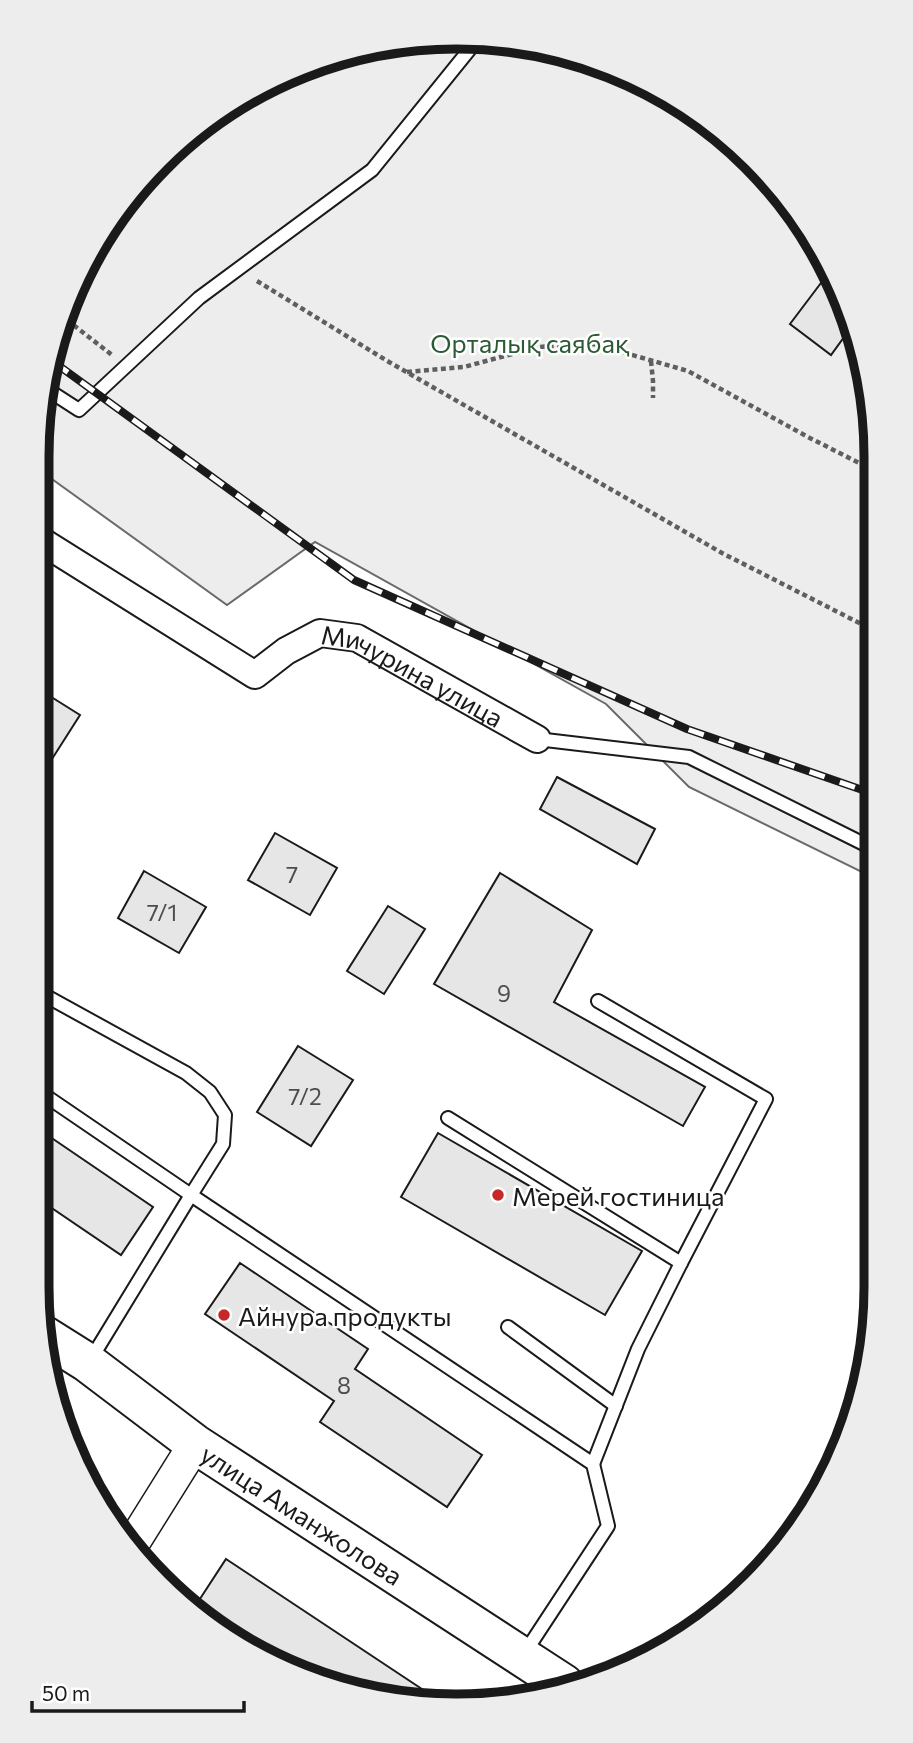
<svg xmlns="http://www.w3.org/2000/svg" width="913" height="1743" font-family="Commissioner,sans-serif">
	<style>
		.built { fill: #ededed; stroke: #6a6a6a; stroke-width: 2 }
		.building { fill: #e6e6e6; stroke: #1a1a1a; stroke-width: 2 }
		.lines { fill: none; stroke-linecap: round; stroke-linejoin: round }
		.service-casing { stroke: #1a1a1a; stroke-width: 16 }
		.minor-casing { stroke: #1a1a1a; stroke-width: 30 }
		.tertiary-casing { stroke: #1a1a1a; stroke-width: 35 }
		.primary-casing { stroke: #1a1a1a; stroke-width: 42 }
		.path { stroke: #5f5f5f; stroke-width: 4.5; stroke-dasharray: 5 3.5; stroke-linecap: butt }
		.service { stroke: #fff; stroke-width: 12 }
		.minor { stroke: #fff; stroke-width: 26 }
		.tertiary { stroke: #fff; stroke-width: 32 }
		.primary { stroke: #fff; stroke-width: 38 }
		.rail-casing { stroke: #1a1a1a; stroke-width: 8 }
		.rail { stroke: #fff; stroke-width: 5; stroke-dasharray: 16; stroke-linecap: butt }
		.poi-dot { fill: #c62828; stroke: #fff; stroke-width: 2.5 }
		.labels { text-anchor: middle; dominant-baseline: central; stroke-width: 5; stroke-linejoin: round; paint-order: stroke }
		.number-label { font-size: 23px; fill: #4d4d4d }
		.park-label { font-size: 26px; fill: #2b5a34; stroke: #fff }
		.street-label { font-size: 26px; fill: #1a1a1a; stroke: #fff }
		.poi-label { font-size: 26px; fill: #1a1a1a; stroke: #fff; text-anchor: start }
		.rim { fill: none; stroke: #1a1a1a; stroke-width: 9 }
	</style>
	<rect width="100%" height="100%" fill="#fff"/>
	<!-- built -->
	<path class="built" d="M484,38l159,42 90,61 57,60 54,95 29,105 1,477 -185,-91 -83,-83 -291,-162 -88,63 -189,-136v-40l42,-159 100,-129 142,-82z"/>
	<!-- building -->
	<g class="building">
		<path d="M830,271l14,25 8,30 -21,29 -41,-31z"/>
		<path d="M37,688l43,27 -28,44 -15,-9z"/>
		<path d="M557,777l98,52 -18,35 -97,-55z"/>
		<path d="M275,833l62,35 -27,47 -62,-35z"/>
		<path d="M144,871l62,36 -27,46 -61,-35z"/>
		<path d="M500,873l92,57 -38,72 151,85 -22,39 -249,-142z"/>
		<path d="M388,906l37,23 -41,65 -37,-23z"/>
		<path d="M298,1046l55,34 -42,66 -54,-34z"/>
		<path d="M37,1128l116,79 -32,48 -84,-57z"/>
		<path d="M438,1133l204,118 -37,64 -204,-118z"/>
		<path d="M240,1263l128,86 -13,20 127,86 -35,52 -127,-85 14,-21 -129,-87z"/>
		<path d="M226,1559l214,142 -92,-9 -110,-50 -26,-17 -18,-17z"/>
	</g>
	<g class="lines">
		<!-- service casing -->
		<g class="service-casing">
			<g id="service">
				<path d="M48,390l31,20 120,-112 173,-128 106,-131"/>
				<path d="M537,739l152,18 185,92"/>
				<path d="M598,1001l168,98 -85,164"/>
				<path d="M37,1090l154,105 32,-51 2,-29 -15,-23 -24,-19 -149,-82"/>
				<path d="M448,1118l233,145 -43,86 -45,115"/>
				<path d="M508,1327l108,79"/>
				<path d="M91,1359l100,-164 402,269 15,62 -84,128"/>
			</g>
		</g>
		<!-- minor casing -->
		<g class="minor-casing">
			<g id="minor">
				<path id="s1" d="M38,539l217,136 31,-24 34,-18 37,5 180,101"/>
			</g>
		</g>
		<!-- tertiary casing -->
		<g class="tertiary-casing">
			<path id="tertiary" d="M130,1548l65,-104"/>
		</g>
		<!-- primary casing -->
		<g class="primary-casing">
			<g id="primary">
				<path id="s2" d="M45,1336l43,27 107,81 369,240"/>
			</g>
		</g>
		<!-- path -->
		<g class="path">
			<path d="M257,281l132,81 333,191 151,77"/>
			<path d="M67,320l45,35"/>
			<path d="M651,361l2,20v17"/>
			<path d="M407,372l57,-5 74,-20 56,-3 94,27 120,66 65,33"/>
		</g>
		<!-- service -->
		<use href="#service" class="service"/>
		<!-- minor -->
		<use href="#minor" class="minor"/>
		<!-- tertiary -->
		<use href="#tertiary" class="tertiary"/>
		<!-- primary -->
		<use href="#primary" class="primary"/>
		<!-- rail casing -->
		<g class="rail-casing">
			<path id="rail" d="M55,363l299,217 333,149 187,65"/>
		</g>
		<!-- rail -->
		<use href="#rail" class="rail"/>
	</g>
	<!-- markers -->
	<g class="poi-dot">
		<circle cx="498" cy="1195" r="7"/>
		<circle cx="224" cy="1315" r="7"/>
	</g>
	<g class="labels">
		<!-- number labels -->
		<g class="number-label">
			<text x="292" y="874">7</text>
			<text x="162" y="912">7/1</text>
			<text x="504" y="993">9</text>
			<text x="305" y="1096">7/2</text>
			<text x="344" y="1385">8</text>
		</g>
		<!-- park labels -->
		<g class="park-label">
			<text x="530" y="342">Орталық саябақ</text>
		</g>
		<!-- street labels -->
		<g class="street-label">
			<text stroke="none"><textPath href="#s1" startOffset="436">Мичурина улица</textPath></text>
			<text stroke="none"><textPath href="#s2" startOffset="313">улица Аманжолова</textPath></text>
		</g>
		<!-- poi labels -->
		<g class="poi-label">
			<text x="512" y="1195">Мерей гостиница</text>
			<text x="238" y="1315">Айнура продукты</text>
		</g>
	</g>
	<!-- crop -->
	<path d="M0 0H913V1743H0ZM456 49H457A407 407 0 0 1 864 456V1287A407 407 0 0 1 457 1694H456A407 407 0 0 1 49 1287V456A407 407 0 0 1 456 49Z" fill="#ededed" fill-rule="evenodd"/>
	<path class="rim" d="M456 49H457A407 407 0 0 1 864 456V1287A407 407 0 0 1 457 1694H456A407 407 0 0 1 49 1287V456A407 407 0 0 1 456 49Z"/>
	<!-- scale -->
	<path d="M32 1701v10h212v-10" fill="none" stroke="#1a1a1a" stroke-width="3.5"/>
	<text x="42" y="1701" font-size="21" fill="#1a1a1a" stroke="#ffffff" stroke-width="5" paint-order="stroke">50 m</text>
</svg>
